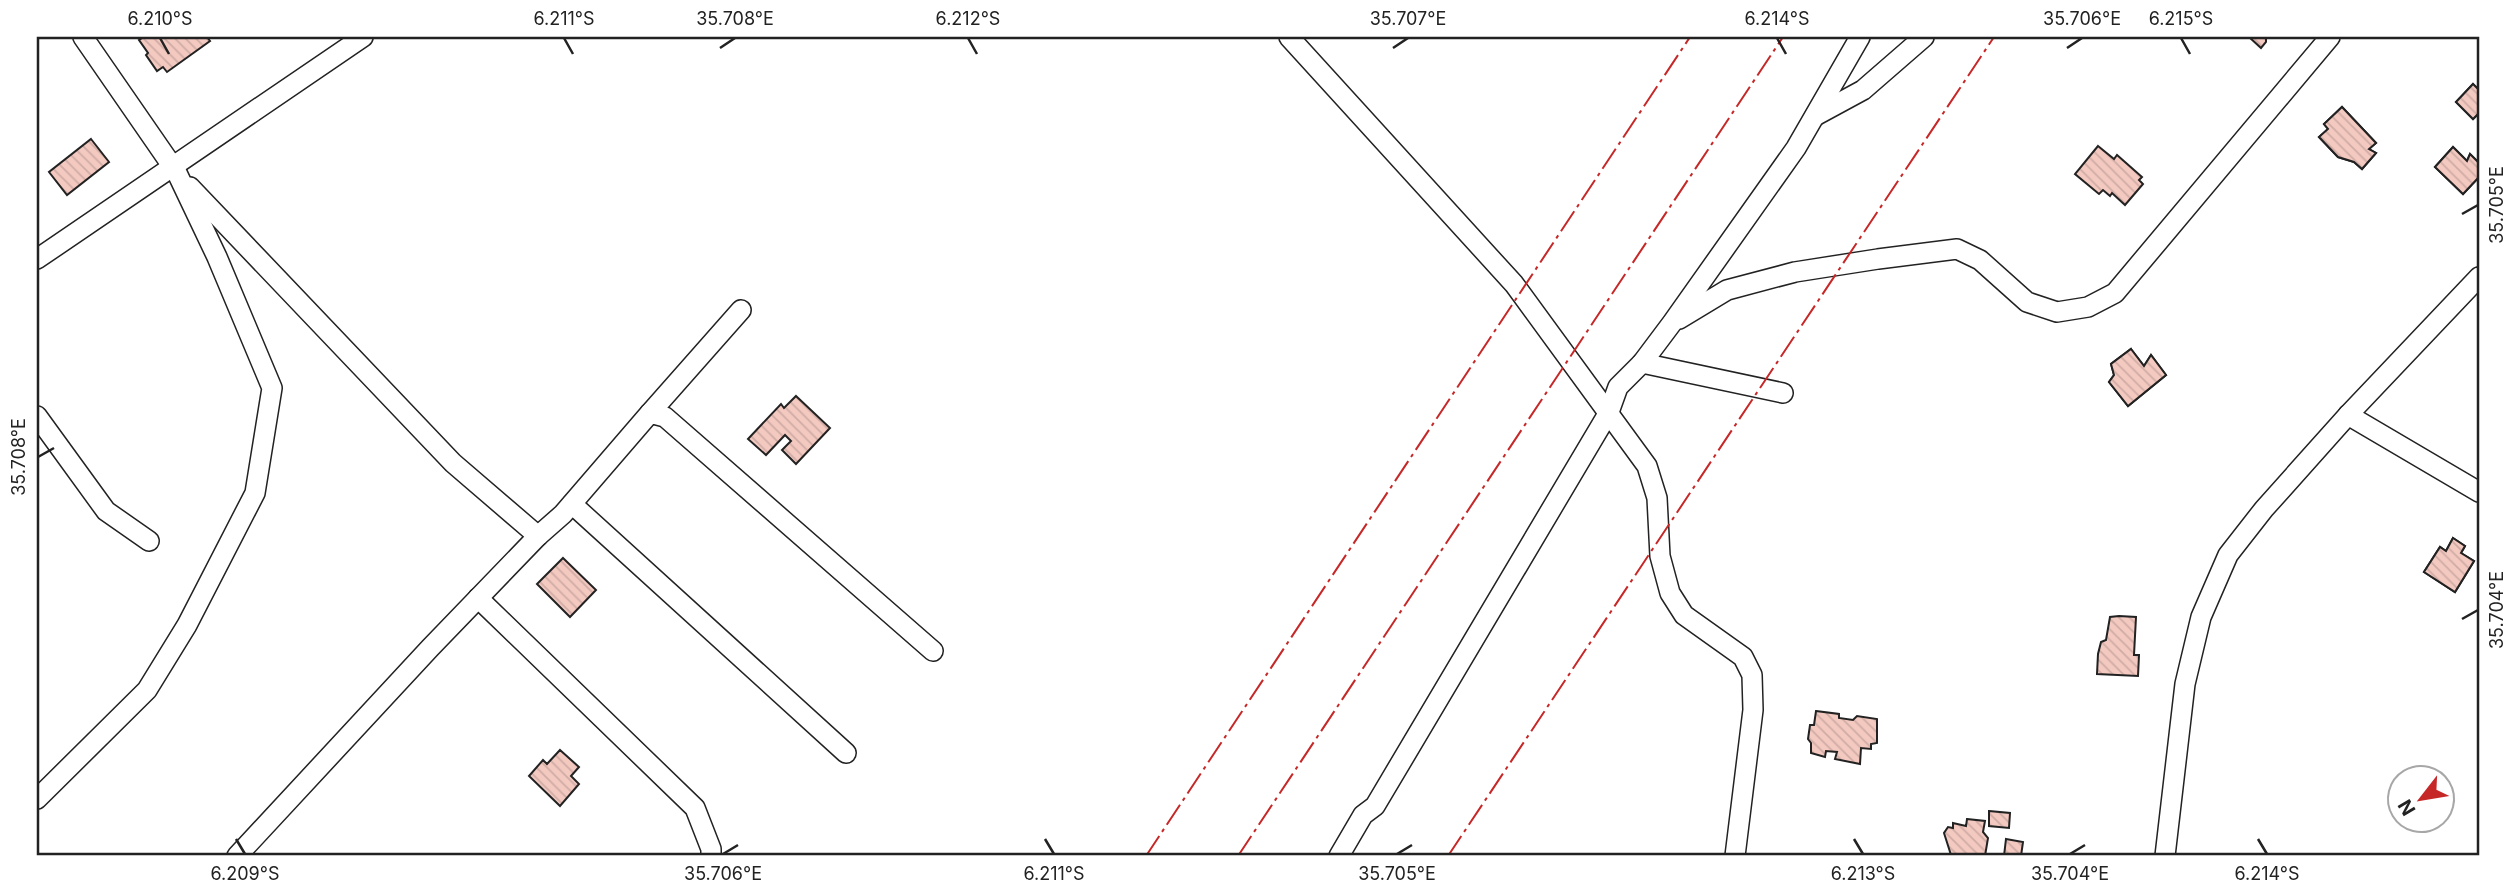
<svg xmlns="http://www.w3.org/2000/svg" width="2516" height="893" font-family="Inter,sans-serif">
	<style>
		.building { fill: url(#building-back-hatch); stroke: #222; stroke-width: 2 }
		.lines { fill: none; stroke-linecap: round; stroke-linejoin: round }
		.minor-casing { stroke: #222; stroke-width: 22 }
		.minor { stroke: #fff; stroke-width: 19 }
		.power { stroke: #c62828; stroke-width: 2; stroke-dasharray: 24 5 3.5 5; stroke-linecap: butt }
		.ticks { fill: none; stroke: #222; stroke-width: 2.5 }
		.neatline { fill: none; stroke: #222; stroke-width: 2.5 }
		.ticks-label { font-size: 18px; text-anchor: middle; fill: #222 }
	</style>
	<defs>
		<pattern id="building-back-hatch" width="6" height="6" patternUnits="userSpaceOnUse" patternTransform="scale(1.75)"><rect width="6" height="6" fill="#f3c9c0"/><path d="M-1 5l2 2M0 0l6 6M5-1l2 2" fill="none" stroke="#d0aca5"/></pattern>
	</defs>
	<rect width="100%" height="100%" fill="#fff"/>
	<!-- building -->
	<g class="building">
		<path d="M144,37h63l3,4 -43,31 -4,-5 -6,4 -11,-16 2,-2 -9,-13z"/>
		<path d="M2249,37h17v5l-5,6z"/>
		<path d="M2473,84l6,6v23l-6,6 -17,-17z"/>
		<path d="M2473,84l6,6v23l-6,6 -17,-17z"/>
		<path d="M2342,107l34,36 -7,6 7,4 -14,16 -8,-7 -16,-5 -19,-20 9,-8 -4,-5z"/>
		<path d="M2342,107l34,36 -7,6 7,4 -14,16 -8,-7 -16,-5 -19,-20 9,-8 -4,-5z"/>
		<path d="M91,139l18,23 -42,33 -18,-23z"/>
		<path d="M2098,146l16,13 3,-4 25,22 -3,3 4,4 -18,21 -13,-12 -2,3 -7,-6 -4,4 -24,-20z"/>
		<path d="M2453,147l14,14 3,-7 9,9v14l-16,17 -28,-27z"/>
		<path d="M2453,147l14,14 3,-7 9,9v14l-16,17 -28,-27z"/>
		<path d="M2131,349l13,17 7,-11 15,20 -38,31 -19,-24 5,-7 -3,-11z"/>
		<path d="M2131,349l13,17 7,-11 15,20 -38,31 -19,-24 5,-7 -3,-11z"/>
		<path d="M796,396l34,32 -34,36 -14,-14 9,-9 -6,-6 -19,20 -18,-16 33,-35 3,4z"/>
		<path d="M2453,538l12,8 -4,7 13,8 -19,31 -31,-20 16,-25 6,4z"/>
		<path d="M2453,538l12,8 -4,7 13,8 -19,31 -31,-20 16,-25 6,4z"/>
		<path d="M563,558l33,32 -26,27 -33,-33z"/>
		<path d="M2119,616l17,1 -2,38h5l-1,21 -41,-2 1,-20 3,-12 5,-2 4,-23z"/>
		<path d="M1816,711l23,3v4l14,2 4,-4 20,3v24l-6,1v5l-10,-1 -1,16 -25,-5 2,-7 -11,-1 -1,6 -14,-4v-10l-3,-4 2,-14h4z"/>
		<path d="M560,750l19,17 -8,9 8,8 -19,22 -31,-30 14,-16 4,4z"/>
		<path d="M1989,811l21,2 -1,15 -20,-2z"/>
		<path d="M1967,819l18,2 -2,11 5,6 -3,18 -34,-1 -7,-22 4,-6 5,1v-5l13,3z"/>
		<path d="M2006,839l17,3 -2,14h-17z"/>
	</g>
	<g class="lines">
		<!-- minor casing -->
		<g class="minor-casing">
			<g id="minor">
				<path d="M1289,37l225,247 133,182 10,32 3,58 10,37 14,22 59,42 9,18 1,35 -18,146"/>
				<path d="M1815,116l48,-26 61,-53"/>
				<path d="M190,187l263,276 85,73"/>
				<path d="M37,259l326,-222"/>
				<path d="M1679,319l48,-29 68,-18 83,-13 79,-10 23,11 47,42 30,10 31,-5 27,-14 215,-256"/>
				<path d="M1642,363l141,30"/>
				<path d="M650,413l91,-103"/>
				<path d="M2348,415l131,77"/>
				<path d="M37,416l69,95 43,30"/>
				<path d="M572,504l274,249"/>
				<path d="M478,598l217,210 16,41v7"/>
				<path d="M37,799l110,-109 40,-65 68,-132 17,-105 -55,-131 -40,-84 -94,-136"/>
				<path d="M237,856l193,-208 108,-112 25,-22 87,-101 15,4 268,234"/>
				<path d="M1339,856l24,-41 12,-9 234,-394 9,-25 24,-24 30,-40 124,-175 64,-111"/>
				<path d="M2165,856l20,-172 16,-67 27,-62 36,-46 84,-94 131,-138"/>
			</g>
		</g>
		<!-- minor -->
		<use href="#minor" class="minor"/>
		<!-- power -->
		<g class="power">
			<path d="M1146,856l544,-819"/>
			<path d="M1238,856l545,-819"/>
			<path d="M1448,856l546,-819"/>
		</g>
	</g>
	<!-- ticks -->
	<path class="ticks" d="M160,38l9,16M564,38l9,16M968,38l9,16M1777,38l9,16M2181,38l9,16M720,48l15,-10M1393,48l15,-10M2067,48l15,-10M2462,214l16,-9M38,457l16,-9M2462,619l16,-9M236,839l9,15M1045,839l9,15M1854,839l9,15M2258,839l9,15M723,854l15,-9M1397,854l15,-9M2070,854l15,-9"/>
	<!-- border -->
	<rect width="2516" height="893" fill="none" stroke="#ffffff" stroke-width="77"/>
	<!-- north arrow -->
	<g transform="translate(2421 799) rotate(239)"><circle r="33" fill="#ffffff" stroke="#a7a7a7" stroke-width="2"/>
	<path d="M0-5L12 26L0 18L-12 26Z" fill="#c62828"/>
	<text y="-10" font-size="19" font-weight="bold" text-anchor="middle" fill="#222222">N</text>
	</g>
	<rect x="38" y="38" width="2440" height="816" class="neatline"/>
	<g class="ticks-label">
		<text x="160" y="25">6.210°S</text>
		<text x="564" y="25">6.211°S</text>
		<text x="735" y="25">35.708°E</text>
		<text x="968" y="25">6.212°S</text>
		<text x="1408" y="25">35.707°E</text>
		<text x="1777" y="25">6.214°S</text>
		<text x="2082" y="25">35.706°E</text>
		<text x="2181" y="25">6.215°S</text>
		<text transform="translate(2497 205) rotate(-90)" y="6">35.705°E</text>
		<text transform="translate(19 457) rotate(-90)" y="6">35.708°E</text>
		<text transform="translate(2497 610) rotate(-90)" y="6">35.704°E</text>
		<text x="245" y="880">6.209°S</text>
		<text x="723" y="880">35.706°E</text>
		<text x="1054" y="880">6.211°S</text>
		<text x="1397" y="880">35.705°E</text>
		<text x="1863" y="880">6.213°S</text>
		<text x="2070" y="880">35.704°E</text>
		<text x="2267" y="880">6.214°S</text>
	</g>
</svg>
